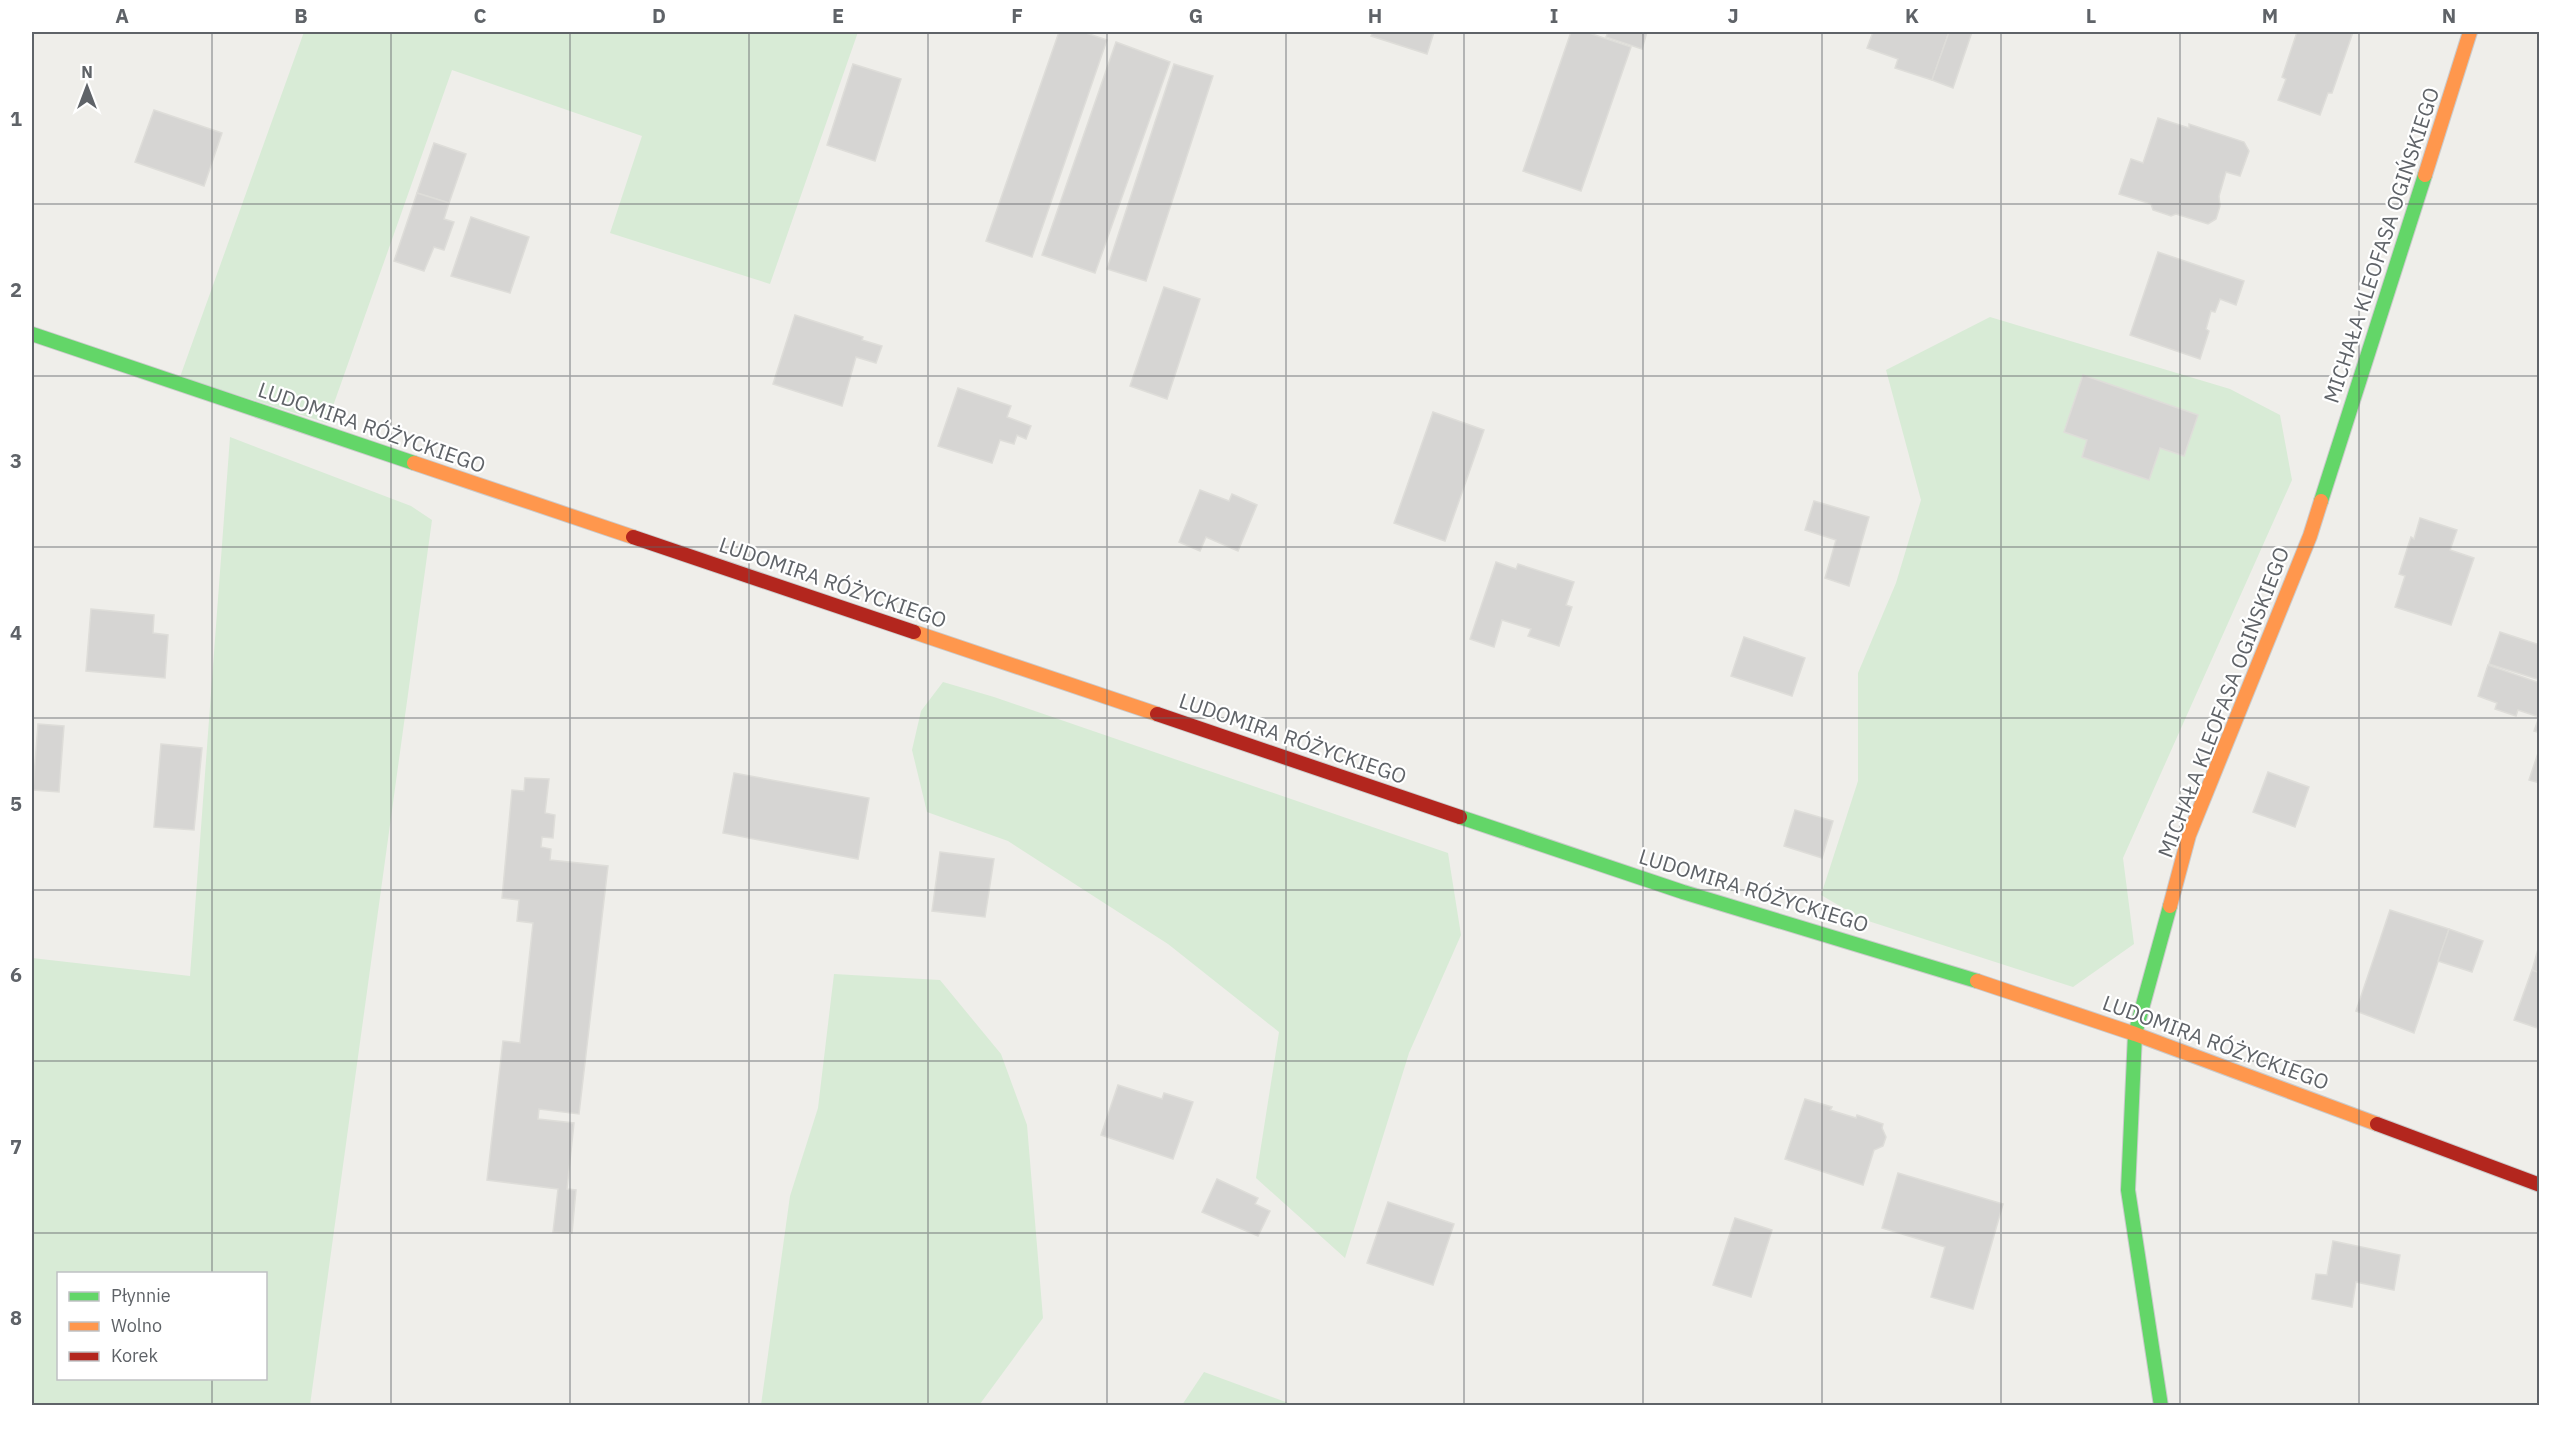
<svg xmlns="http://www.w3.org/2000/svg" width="2571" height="1437" font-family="'IBM Plex Sans',sans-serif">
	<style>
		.green { fill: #d8ebd6; fill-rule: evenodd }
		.building { fill: #d6d5d3; stroke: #deddd9; stroke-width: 1.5 }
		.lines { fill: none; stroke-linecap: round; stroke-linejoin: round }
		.fast-casing { stroke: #cacacb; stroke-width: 16 }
		.slow-casing { stroke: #cacacb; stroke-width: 16 }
		.jam-casing { stroke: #cacacb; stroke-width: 16 }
		.fast { stroke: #63d668; stroke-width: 14 }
		.slow { stroke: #ff974d; stroke-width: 14 }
		.jam { stroke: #b3261e; stroke-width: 14 }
		.grid { fill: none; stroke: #5f6368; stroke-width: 1.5; stroke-opacity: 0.55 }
		.labels { text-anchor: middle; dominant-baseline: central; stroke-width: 4.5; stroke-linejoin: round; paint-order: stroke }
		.street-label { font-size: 21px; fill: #5f6368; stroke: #fff }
		.neatline { fill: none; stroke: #5f6368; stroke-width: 2 }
		.grid-label { font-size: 20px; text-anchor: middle; font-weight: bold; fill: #5f6368 }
	</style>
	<rect width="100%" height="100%" fill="#efeeea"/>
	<!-- green -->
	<g class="green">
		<path d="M304,32h554l-88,252 -160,-51 32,-97 -190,-66 -125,353 -147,-46z"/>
		<path d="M1990,317l240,72 50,26 12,65 -169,378 11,86 -61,43 -211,-68 -41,-24 37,-114v-108l38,-90 25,-83 -35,-130z"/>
		<path d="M230,437l181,69 21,14 -122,885h-278v-447l158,18zM58,1274h208v104h-208z"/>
		<path d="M943,682l51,15 454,156 13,82 -52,118 -64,205 -89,-80 23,-146 -111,-88 -160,-103 -81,-29 -15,-62 9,-39z"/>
		<path d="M834,974l106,6 61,74 26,71 16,193 -63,86 6,1h-225l29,-209 28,-88z"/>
		<path d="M1204,1372l90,33h-112z"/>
	</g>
	<!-- building -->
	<g class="building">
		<path d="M1059,32h24l24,8 -75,217 -46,-16z"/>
		<path d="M1373,32h61l-7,22 -56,-18z"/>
		<path d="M1571,32h15l45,15 -50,144 -58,-20z"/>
		<path d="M1608,32h39l-5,17 -36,-12z"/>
		<path d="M1873,32h76l-17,48 -37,-12 3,-9 -31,-11z"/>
		<path d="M1949,32h23l-19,56 -21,-8z"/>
		<path d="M2297,32h56l-21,61h-4l-8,22 -42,-15 8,-21 -4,-2z"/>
		<path d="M1116,42l54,20 -75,211 -53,-18z"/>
		<path d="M853,64l48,15 -26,82 -48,-16z"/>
		<path d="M1174,64l39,12 -67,205 -39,-12z"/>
		<path d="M154,110l68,23 -18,53 -69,-24z"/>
		<path d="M2158,118l31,10v-4l55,18 5,9 -9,25 -14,-4 -7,24 1,10 -4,13 -8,5 -32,-10 -5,2 -18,-6 -2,-6 -32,-10 12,-35 12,4z"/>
		<path d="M434,143l32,11 -17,49 -32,-10z"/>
		<path d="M417,193l32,10 -5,16 10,3 -10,28 -10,-3 -10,24 -30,-10z"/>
		<path d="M471,217l58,20 -19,56 -59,-17z"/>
		<path d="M2158,252l86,29 -8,24 -16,-6 -5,13 -4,-1 -5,18 3,2 -9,28 -70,-24z"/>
		<path d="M1164,287l36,12 -33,100 -37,-13z"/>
		<path d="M795,315l68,22 -1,3 20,6 -6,17 -20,-6 -14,49 -69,-22z"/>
		<path d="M2083,375l115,40 -14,41 -24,-8 -11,32 -67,-23 5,-17 -23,-8z"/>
		<path d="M958,388l53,18 -4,11 24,9 -5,13 -9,-4 -3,9 -14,-4 -8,23 -54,-17z"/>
		<path d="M1433,412l51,18 -39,111 -51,-18z"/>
		<path d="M1200,490l29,11 3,-7 25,11 -19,46 -32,-14 -6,14 -21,-9z"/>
		<path d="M1814,501l55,16 -20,69 -24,-8 11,-38 -31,-10z"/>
		<path d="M2420,518l37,12 -7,20 24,8 -23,67 -56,-18 10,-31 -6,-2 12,-37 3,2z"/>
		<path d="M1496,562l20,7 2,-5 56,18 -8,23 6,2 -13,39 -31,-10 3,-7 -29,-9 -8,27 -24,-8z"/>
		<path d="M91,609l63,6 -1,18 15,2 -3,43 -79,-7z"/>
		<path d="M2500,632l40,13v35l-51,-16z"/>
		<path d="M1744,637l61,21 -13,38 -61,-20z"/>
		<path d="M2488,665l52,18v50l-6,-2 5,-14 -21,-7 -2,6 -21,-7 2,-6 -19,-7z"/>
		<path d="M38,724l26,2 -5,66 -26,-2z"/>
		<path d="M161,744l41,4 -8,82 -40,-3z"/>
		<path d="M2540,747v36l-11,-3z"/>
		<path d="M2268,772l41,15 -14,40 -42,-15z"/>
		<path d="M734,773l135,25 -11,61 -135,-26z"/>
		<path d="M525,778l24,1 -4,34 10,2 -2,23 -11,-1 -1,10 10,2 -1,11 58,6 -29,248 -40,-5 -1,10 36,4 -7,66 9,1 -4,43 -19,-1 5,-43 -71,-9 16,-139 17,2 13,-120 -16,-2 2,-21 -17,-2 10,-108 12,1z"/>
		<path d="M1795,810l38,11 -11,37 -38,-12z"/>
		<path d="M940,852l54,7 -9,58 -53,-6z"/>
		<path d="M2390,910l59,19 -35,104 -58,-22z"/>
		<path d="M2449,929l34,12 -11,31 -34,-11z"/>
		<path d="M2539,946h1v27l-8,-3z"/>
		<path d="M2532,970l8,3v56l-26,-9z"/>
		<path d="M1118,1085l44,14 2,-6 29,9 -20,57 -72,-24z"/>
		<path d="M1805,1099l27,8 -2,3 26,8 1,-3 26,9 -1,4 4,9 -3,9 -9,4 -11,35 -78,-26z"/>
		<path d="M1898,1173l105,31 -30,105 -42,-12 14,-50 -63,-19z"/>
		<path d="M1217,1179l41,19 -3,6 15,7 -12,25 -56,-24z"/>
		<path d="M1388,1202l66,22 -21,61 -66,-22z"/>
		<path d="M1735,1218l37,12 -21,67 -38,-12z"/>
		<path d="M2333,1241l67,14 -6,35 -38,-8 -4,25 -40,-8 4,-25 11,1z"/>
	</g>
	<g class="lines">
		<!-- fast casing -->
		<g class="fast-casing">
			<g id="fast">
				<path d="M32,334l382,129"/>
				<path d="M2321,501l104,-326"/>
				<path d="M1460,817l223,75 294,89"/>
				<path d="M2161,1406l-33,-216 7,-156 35,-128"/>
			</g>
		</g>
		<!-- slow casing -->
		<g class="slow-casing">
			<g id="slow">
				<path d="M2425,175l45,-143"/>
				<path d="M414,463l219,74"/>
				<path d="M914,632l243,82"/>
				<path d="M2170,906l19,-71 121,-299 11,-35"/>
				<path d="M1977,981l158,53 242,90"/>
			</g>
		</g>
		<!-- jam casing -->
		<g class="jam-casing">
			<g id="jam">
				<path d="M633,537l281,95"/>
				<path d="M1157,714l303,103"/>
				<path d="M2377,1124l163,61"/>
			</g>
		</g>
		<!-- fast -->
		<use href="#fast" class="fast"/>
		<!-- slow -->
		<use href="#slow" class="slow"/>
		<!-- jam -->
		<use href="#jam" class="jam"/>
	</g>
	<!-- grid -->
	<path class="grid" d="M212,32v1242M391,32v1374M570,32v1374M749,32v1374M928,32v1374M1107,32v1374M1286,32v1374M1464,32v1374M1643,32v1374M1822,32v1374M2001,32v1374M2180,32v1374M2359,32v1374M32,204h2508M32,376h2508M32,547h2508M32,718h2508M32,890h2508M32,1061h2508M32,1233h2508M212,1378v28"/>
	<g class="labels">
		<!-- street labels -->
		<g class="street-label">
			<text transform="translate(2381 245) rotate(-72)">MICHAŁA KLEOFASA OGIŃSKIEGO</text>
			<text transform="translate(372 427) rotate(19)">LUDOMIRA RÓŻYCKIEGO</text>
			<text transform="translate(833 582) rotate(19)">LUDOMIRA RÓŻYCKIEGO</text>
			<text transform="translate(2223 702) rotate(-69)">MICHAŁA KLEOFASA OGIŃSKIEGO</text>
			<text transform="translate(1293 738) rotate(19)">LUDOMIRA RÓŻYCKIEGO</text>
			<text transform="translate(1754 890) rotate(17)">LUDOMIRA RÓŻYCKIEGO</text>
			<text transform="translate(2216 1042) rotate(20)">LUDOMIRA RÓŻYCKIEGO</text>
		</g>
	</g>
	<!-- border -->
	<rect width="2571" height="1437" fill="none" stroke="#ffffff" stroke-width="66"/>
	<!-- legend -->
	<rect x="57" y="1272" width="210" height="108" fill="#ffffff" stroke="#bfc1c3" stroke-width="1.5"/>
	<rect x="69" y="1292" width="30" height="9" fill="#63d668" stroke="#bfc1c3" stroke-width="1.5"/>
	<text x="111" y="1302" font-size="18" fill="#5f6368">Płynnie</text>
	<rect x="69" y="1322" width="30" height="9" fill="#ff974d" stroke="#bfc1c3" stroke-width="1.5"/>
	<text x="111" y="1332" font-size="18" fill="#5f6368">Wolno</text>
	<rect x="69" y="1352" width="30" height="9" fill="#b3261e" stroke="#bfc1c3" stroke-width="1.5"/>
	<text x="111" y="1362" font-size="18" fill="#5f6368">Korek</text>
	<!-- north arrow -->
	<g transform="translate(87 87)" stroke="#ffffff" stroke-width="4.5" paint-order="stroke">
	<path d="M0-4.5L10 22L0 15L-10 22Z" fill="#5f6368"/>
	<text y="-9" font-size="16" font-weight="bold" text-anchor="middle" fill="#5f6368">N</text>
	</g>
	<rect x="33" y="33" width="2505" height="1371" class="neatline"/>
	<g class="grid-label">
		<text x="122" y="23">A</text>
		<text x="301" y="23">B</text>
		<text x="480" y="23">C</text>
		<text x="659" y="23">D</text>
		<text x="838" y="23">E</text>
		<text x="1017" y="23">F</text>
		<text x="1196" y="23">G</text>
		<text x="1375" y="23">H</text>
		<text x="1554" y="23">I</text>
		<text x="1733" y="23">J</text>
		<text x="1912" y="23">K</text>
		<text x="2091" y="23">L</text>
		<text x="2270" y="23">M</text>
		<text x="2449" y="23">N</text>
		<text x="16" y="126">1</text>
		<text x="16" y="297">2</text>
		<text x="16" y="468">3</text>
		<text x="16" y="640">4</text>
		<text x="16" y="811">5</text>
		<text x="16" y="982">6</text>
		<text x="16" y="1154">7</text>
		<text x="16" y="1325">8</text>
	</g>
</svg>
